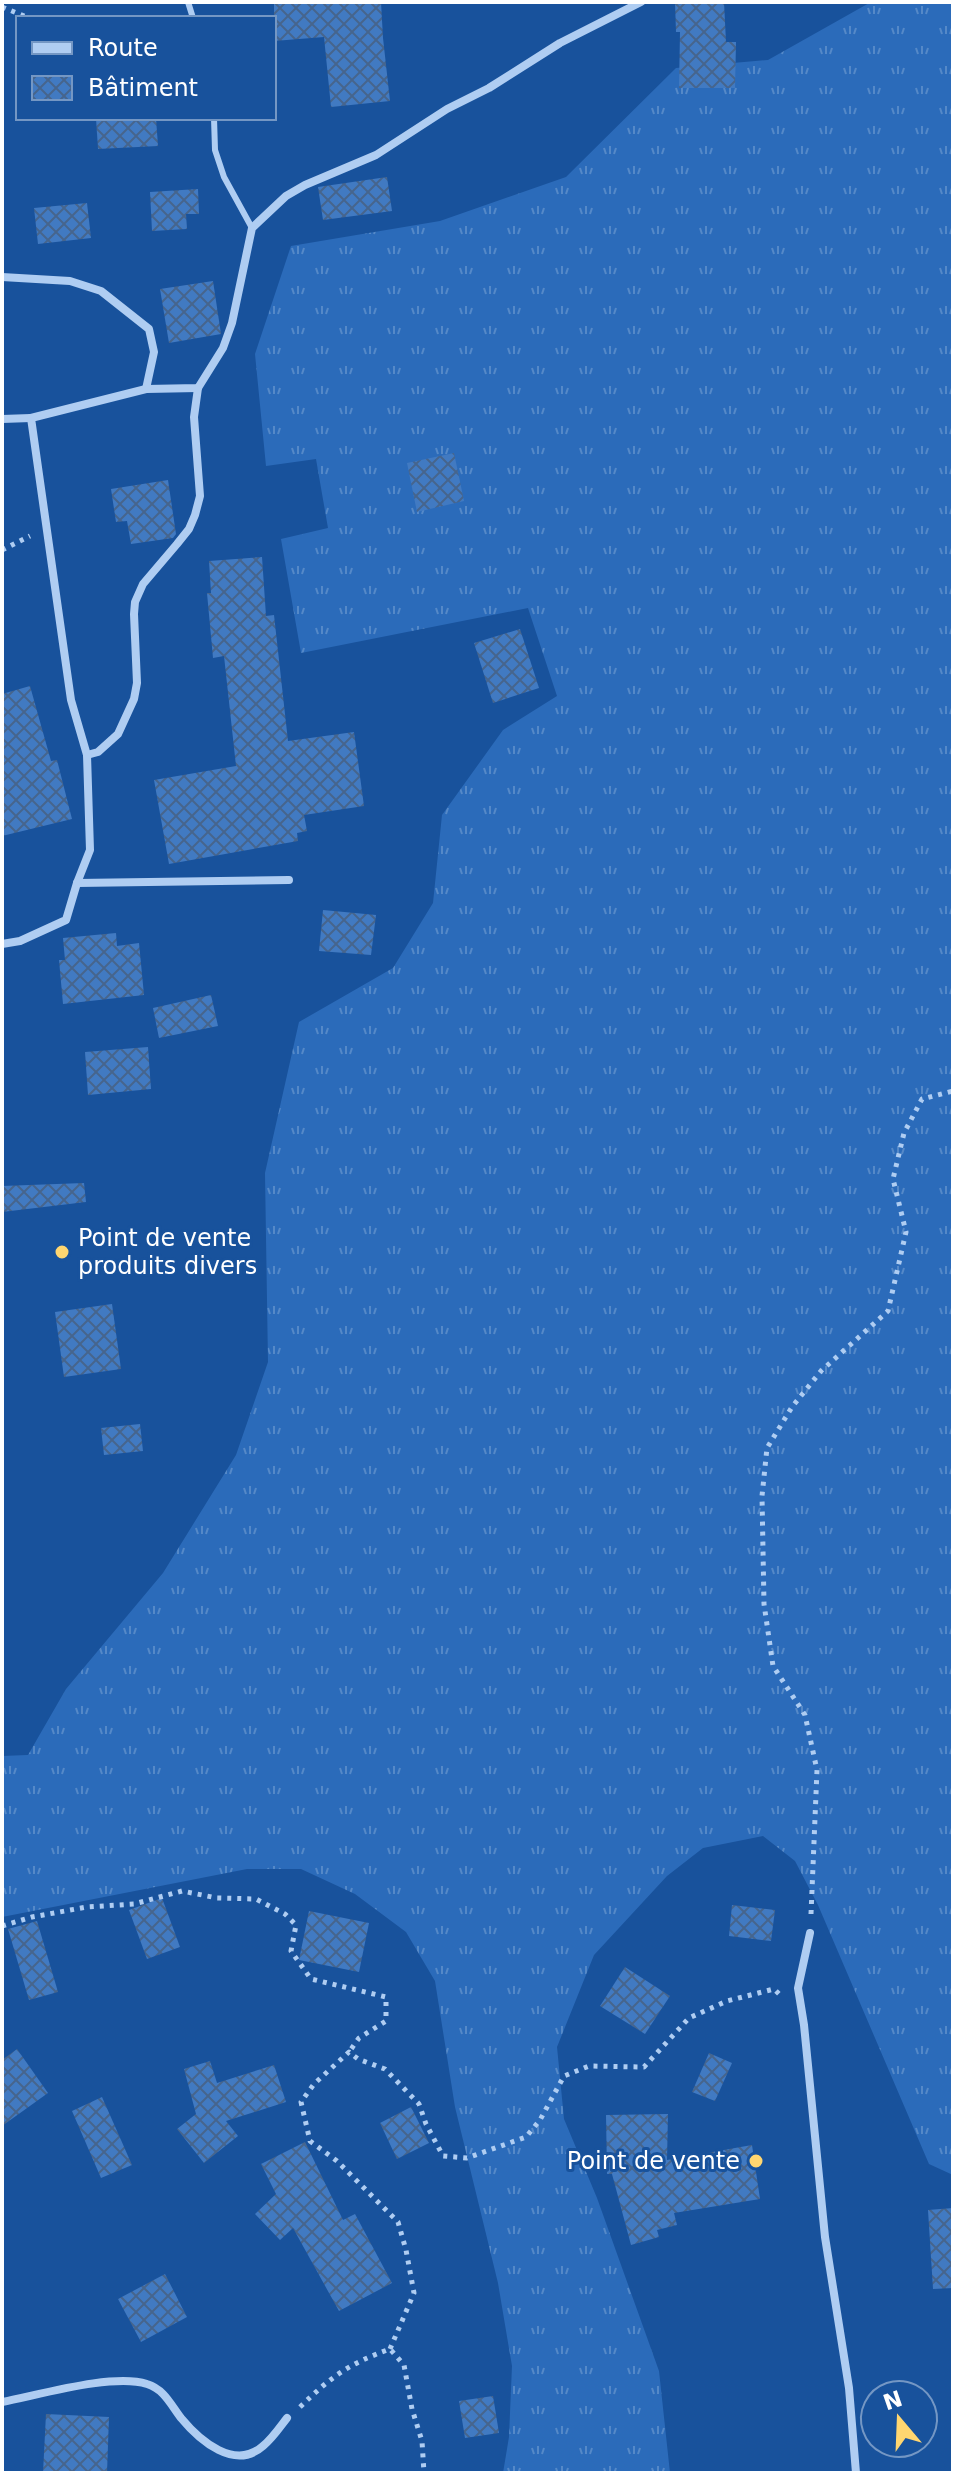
<svg xmlns="http://www.w3.org/2000/svg" width="955" height="2475" font-family="'DejaVu Sans',sans-serif">
	<style>
		.grass { fill: url(#grass-tufts) }
		.building { fill: url(#building-cross-hatch) }
		.lines { fill: none; stroke-linecap: round; stroke-linejoin: round }
		.path { stroke: #afcdf2; stroke-width: 5; stroke-dasharray: 4 6; stroke-linecap: butt }
		.lane { stroke: #afcdf2; stroke-width: 6 }
		.street { stroke: #afcdf2; stroke-width: 8 }
		.poi-dot { fill: #ffd670; stroke: #18529c; stroke-width: 3 }
		.labels { text-anchor: middle; dominant-baseline: central; stroke-width: 6; stroke-linejoin: round; paint-order: stroke }
		.poi-label { font-size: 24px; fill: #fff; stroke: #18529c; text-anchor: start }
	</style>
	<defs>
		<pattern id="grass-tufts" width="24" height="20" patternUnits="userSpaceOnUse" patternTransform="scale(2)"><rect width="24" height="20" fill="#2b6bba"/><path d="M3 7l-1-3M5 7V3M7 7l1-3M15 17l-1-3M17 17v-4M19 17l1-3" fill="none" stroke="#5589c8"/></pattern>
		<pattern id="building-cross-hatch" width="8" height="8" patternUnits="userSpaceOnUse" patternTransform="scale(2)"><rect width="8" height="8" fill="#417ac2"/><path d="M0 0l8 8M0 8l8-8" fill="none" stroke="#46658d"/></pattern>
	</defs>
	<rect width="100%" height="100%" fill="#18529c"/>
	<!-- grass -->
	<path class="grass" d="M871,2h82v2173l-24,-11 -111,-259 -23,-44 -32,-25 -60,12 -36,28 -73,79 -37,92 7,72 33,79 62,173 11,102h-167l6,-36 3,-71 -14,-83 -43,-176 -20,-126 -29,-49 -51,-38 -54,-25h-54l-245,48v-161l26,-1 38,-66 97,-116 73,-118 32,-93 -3,-189 34,-151 94,-54 40,-65 9,-88 61,-85 54,-34 -29,-88 -227,45 -20,-114 47,-11 -12,-69 -50,7 -11,-112 36,-108 149,-25 126,-44 110,-109 92,-8z"/>
	<!-- building -->
	<g class="building">
		<path d="M274,2h107l2,36 7,63 -59,6 -7,-70 -50,4z"/>
		<path d="M675,2h49l2,40h10l-1,46h-56l1,-56h-4z"/>
		<path d="M96,118h60l2,28 -60,3z"/>
		<path d="M387,177l5,34 -69,9 -5,-33z"/>
		<path d="M198,189l1,25h-13l1,15 -35,2 -2,-39z"/>
		<path d="M87,203l4,35 -53,6 -4,-36z"/>
		<path d="M213,281l8,53 -52,9 -9,-54z"/>
		<path d="M454,453l10,48 -47,11 -10,-49z"/>
		<path d="M168,480l8,54 -3,4 -42,6 -4,-23 -11,1 -5,-33z"/>
		<path d="M262,557l4,59 8,-1 14,126 66,-9 10,74 -60,9 3,16 -10,2 1,8 -129,23 -15,-84 82,-14 -12,-110 -11,2 -6,-65h4l-2,-32z"/>
		<path d="M520,629l19,59 -46,15 -19,-60z"/>
		<path d="M30,686l21,75 6,-1 15,59 -70,17v-142z"/>
		<path d="M323,910l53,5 -5,40 -52,-4z"/>
		<path d="M116,933l1,13 22,-3 5,52 -81,9 -4,-44h6l-2,-22z"/>
		<path d="M211,995l7,31 -59,12 -6,-30z"/>
		<path d="M148,1047l3,42 -63,6 -3,-43z"/>
		<path d="M84,1183l2,19 -84,10v-26z"/>
		<path d="M112,1304l9,65 -57,8 -9,-65z"/>
		<path d="M140,1424l3,27 -39,4 -3,-27z"/>
		<path d="M162,1898l18,49 -33,12 -18,-49z"/>
		<path d="M732,1905l43,5 -4,31 -42,-5z"/>
		<path d="M309,1911l60,12 -10,49 -60,-12z"/>
		<path d="M37,1921l21,71 -29,8 -21,-71z"/>
		<path d="M625,1967l45,29 -25,38 -45,-28z"/>
		<path d="M17,2049l31,44 -46,33v-66z"/>
		<path d="M709,2053l23,10 -17,38 -23,-9z"/>
		<path d="M210,2061l7,22 57,-18 12,37 -60,19 12,15 -34,27 -27,-34 19,-15 -12,-45z"/>
		<path d="M102,2097l30,68 -31,13 -29,-67z"/>
		<path d="M411,2107l18,36 -32,16 -17,-36z"/>
		<path d="M668,2114l-1,46 85,-15 8,54 -86,14 3,12 -20,5 2,7 -28,8 -19,-71h-5l-1,-59z"/>
		<path d="M305,2142l38,78 12,-6 37,69 -53,28 -46,-83 -13,12 -25,-26 21,-20 -15,-30z"/>
		<path d="M953,2208v80l-20,1 -5,-79z"/>
		<path d="M165,2274l22,43 -46,25 -23,-43z"/>
		<path d="M493,2396l6,37 -34,5 -6,-37z"/>
		<path d="M46,2414l63,3 -2,56h-64z"/>
	</g>
	<g class="lines">
		<!-- path -->
		<g class="path">
			<path d="M2,7l27,11"/>
			<path d="M2,550l28,-14"/>
			<path d="M811,1914l6,-144 -12,-55 -32,-49 -9,-62 -2,-108 5,-48 25,-41 29,-36 67,-60 18,-79 -13,-53 11,-46 18,-34 31,-8"/>
			<path d="M2,1926l30,-9 55,-10 47,-3 48,-13 35,7 39,1 29,15 11,11 -5,26 20,28 75,18v24l-27,17 -10,14"/>
			<path d="M390,2349l24,-56 -8,-43 -8,-28 -61,-61 -27,-20 -9,-39 13,-18 35,-32 9,7 27,10 34,35 7,20 17,32 24,2 59,-21 14,-17 24,-44 25,-10 55,1 45,-49 38,-17 47,-12 5,5"/>
			<path d="M300,2407c31,-30 48,-43 90,-58l14,16 8,44 10,32 2,32"/>
		</g>
		<!-- lane -->
		<g class="lane">
			<path d="M188,2l5,16"/>
			<path d="M214,118l1,32 9,27 28,51"/>
		</g>
		<!-- street -->
		<g class="street">
			<path d="M2,277l68,4 31,10 48,38 5,23 -8,37"/>
			<path d="M2,419l29,-1"/>
			<path d="M87,755l11,-3 20,-18 16,-35 3,-16 -3,-69 1,-12 8,-18 34,-40 12,-15 6,-14 5,-19 -6,-79 4,-29"/>
			<path d="M77,883l212,-3"/>
			<path d="M2,944l18,-3 46,-21 11,-37 13,-33 -3,-95 -16,-55 -40,-282 115,-29 52,-1 25,-40 9,-25 20,-95 34,-32 19,-11 71,-30 71,-46 42,-21 71,-45 81,-41"/>
			<path d="M810,1933l-12,55 6,37 21,212 24,151 7,85"/>
			<path d="M2,2402c37,-7 111,-29 145,-18 17,5 24,21 34,34 19,23 54,53 82,28 9,-7 17,-19 24,-28"/>
		</g>
	</g>
	<!-- markers -->
	<g class="poi-dot">
		<circle cx="62" cy="1252" r="8"/>
		<circle cx="756" cy="2161" r="8"/>
	</g>
	<g class="labels">
		<!-- poi labels -->
		<g class="poi-label">
			<text x="78" y="1238">Point de vente<tspan x="78" dy="28">produits divers</tspan></text>
			<text x="740" y="2161" text-anchor="end">Point de vente</text>
		</g>
	</g>
	<!-- border -->
	<rect width="955" height="2475" fill="none" stroke="#ffffff" stroke-width="8"/>
	<!-- legend -->
	<rect x="16" y="16" width="260" height="104" fill="#18529c" stroke="#7497c4" stroke-width="2"/>
	<rect x="32" y="42" width="40" height="12" fill="#afcdf2" stroke="#7497c4" stroke-width="2"/>
	<text x="88" y="56" font-size="24" fill="#ffffff">Route</text>
	<rect x="32" y="76" width="40" height="24" fill="url(#building-cross-hatch)" stroke="#7497c4" stroke-width="2"/>
	<text x="88" y="96" font-size="24" fill="#ffffff">Bâtiment</text>
	<!-- north arrow -->
	<g transform="translate(899 2419) rotate(341)"><circle r="38" fill="#18529c" stroke="#7497c4" stroke-width="2"/>
	<path d="M0-6L14 30L0 20L-14 30Z" fill="#ffd670"/>
	<text y="-12" font-size="22" font-weight="bold" text-anchor="middle" fill="#ffffff">N</text>
	</g>
</svg>
